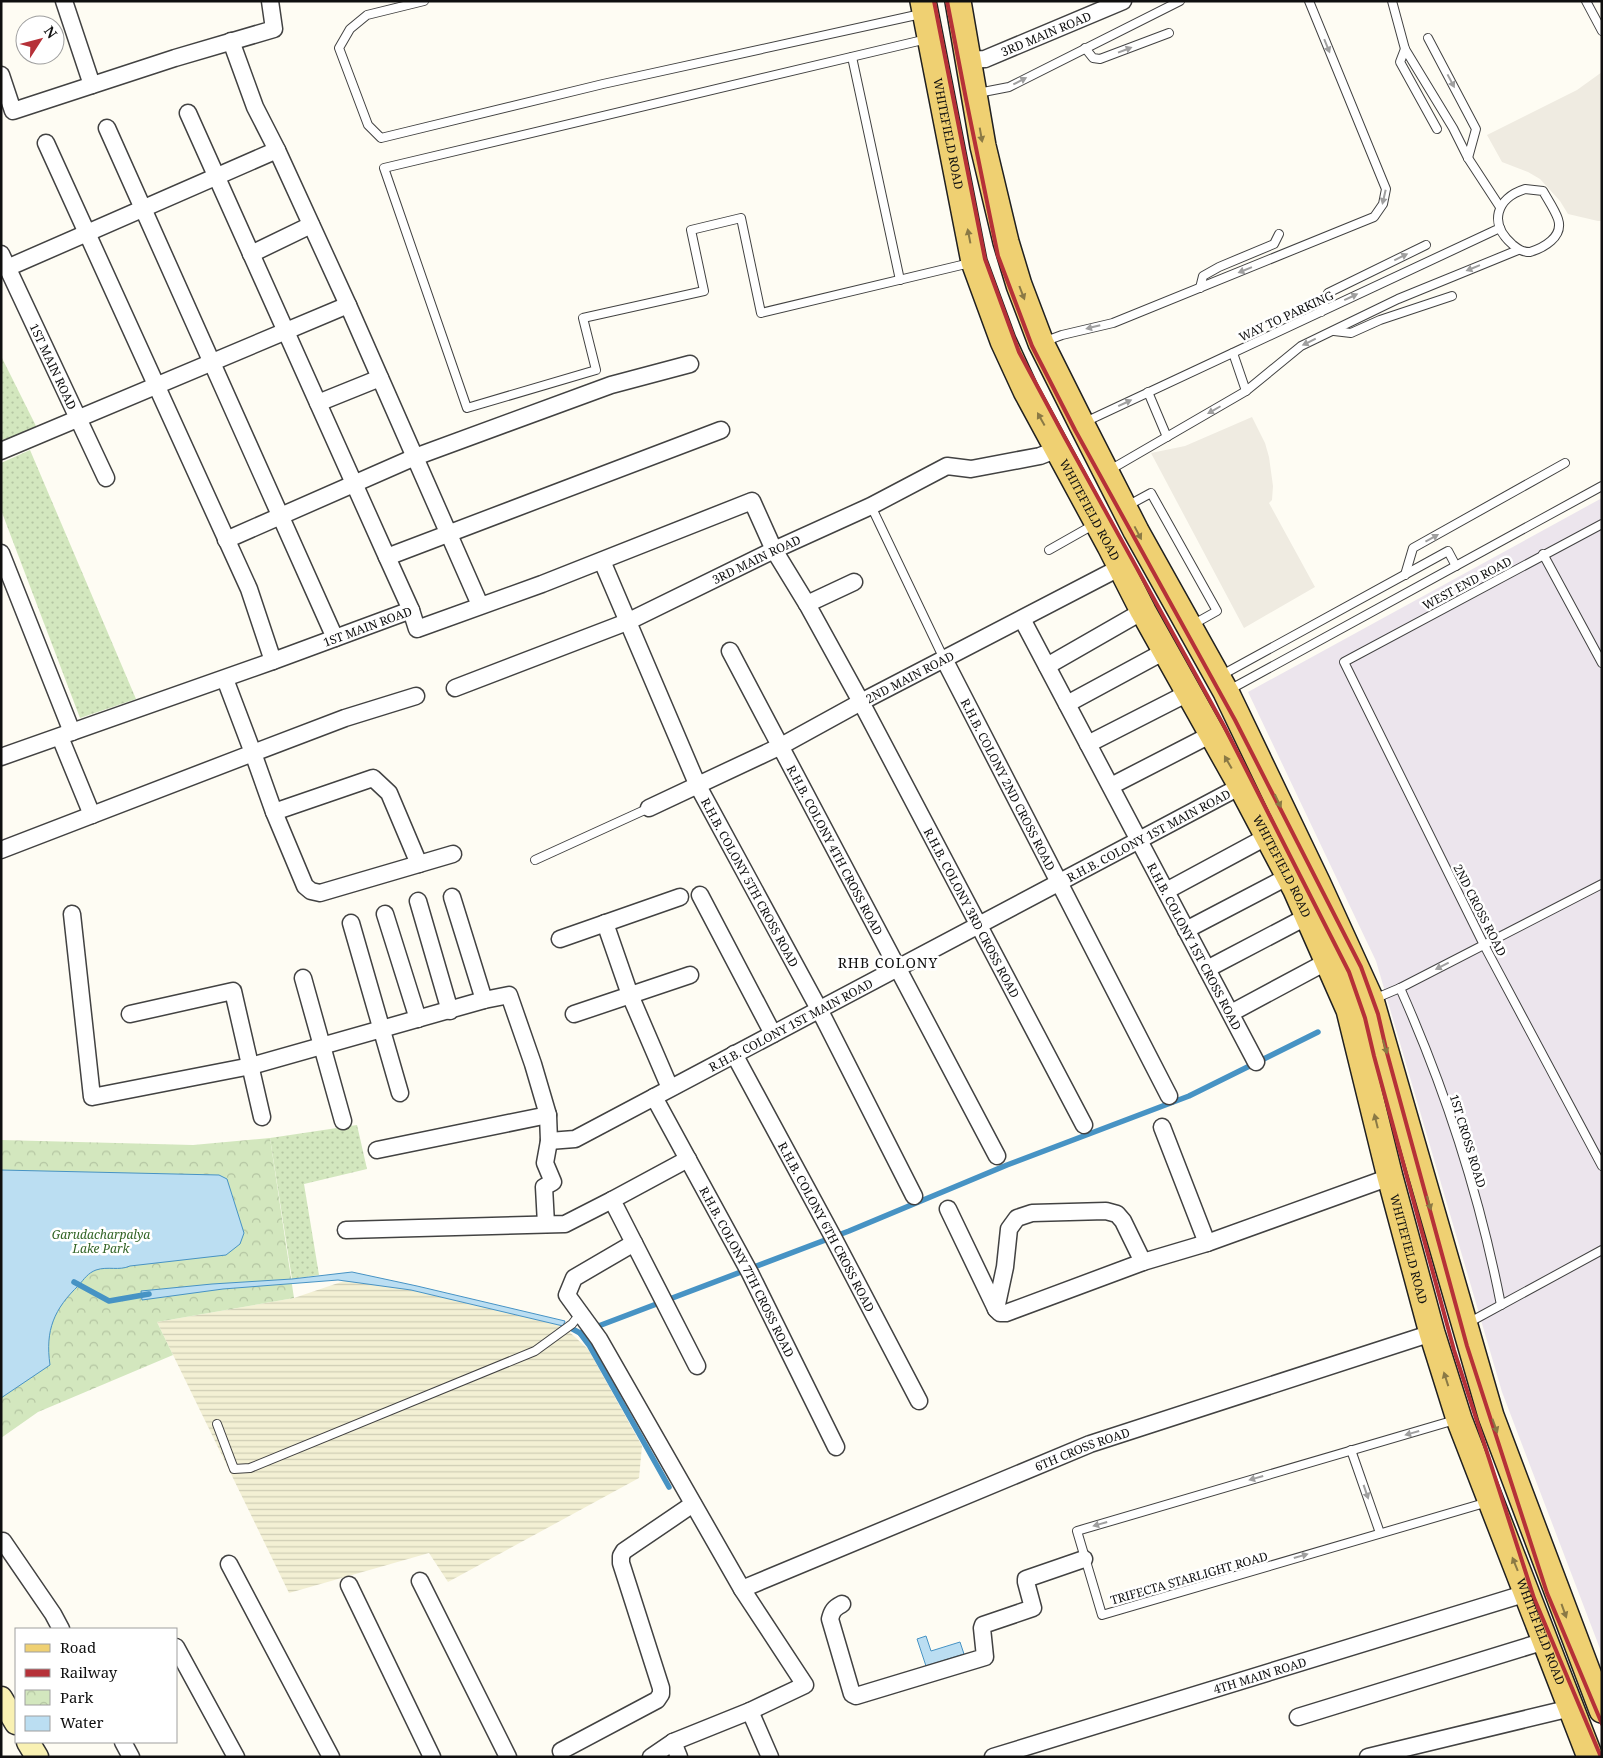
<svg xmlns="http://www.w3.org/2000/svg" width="1603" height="1758" font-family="'Noto Serif',serif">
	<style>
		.industrial { fill: #ece5ed }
		.farmland { fill: url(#farmland-rules) }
		.grass { fill: url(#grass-dots) }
		.park { fill: url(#park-crowns) }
		.plaza { fill: #efebe1 }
		.water { fill: #bbdef2; stroke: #4793c4 }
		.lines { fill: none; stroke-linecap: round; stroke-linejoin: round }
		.stream { stroke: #4793c4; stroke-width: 5.5 }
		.lane-casing { stroke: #424242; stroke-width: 10 }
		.street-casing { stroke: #424242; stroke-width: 19 }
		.secondary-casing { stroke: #313131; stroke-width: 25 }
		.primary-casing { stroke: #202020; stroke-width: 28 }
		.lane { stroke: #fff; stroke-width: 8 }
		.street { stroke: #fff; stroke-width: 16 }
		.secondary { stroke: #f9f1b3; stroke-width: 22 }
		.primary { stroke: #efd072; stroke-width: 25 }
		.rail { stroke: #b63138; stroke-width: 4 }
		.oneway { fill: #9f9f9f }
		.oneway2 { fill: #8a7945 }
		.labels { text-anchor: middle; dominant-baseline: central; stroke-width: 5; stroke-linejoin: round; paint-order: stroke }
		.street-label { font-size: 12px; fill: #0f0f0f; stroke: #fff }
		.park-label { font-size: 12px; font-style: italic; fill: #316324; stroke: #fff }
		.neighbourhood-label { font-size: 14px; letter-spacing: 1px; fill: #0f0f0f; stroke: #fff }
	</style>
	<defs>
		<pattern id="farmland-rules" width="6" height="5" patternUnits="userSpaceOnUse" patternTransform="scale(1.25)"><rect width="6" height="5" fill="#f3f0d4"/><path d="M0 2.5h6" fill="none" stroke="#cfcdb5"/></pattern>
		<pattern id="grass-dots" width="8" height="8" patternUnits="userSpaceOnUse" patternTransform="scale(1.25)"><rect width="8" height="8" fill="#d3e7be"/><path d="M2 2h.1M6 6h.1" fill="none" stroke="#b4c5a2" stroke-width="1.8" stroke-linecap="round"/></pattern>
		<pattern id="park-crowns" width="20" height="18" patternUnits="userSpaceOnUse" patternTransform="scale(1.25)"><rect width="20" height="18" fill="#d3e7be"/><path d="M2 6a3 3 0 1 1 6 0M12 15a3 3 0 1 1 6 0" fill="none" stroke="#b4c5a2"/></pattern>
	</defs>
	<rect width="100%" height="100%" fill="#fefcf3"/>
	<!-- industrial -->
	<path class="industrial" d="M1602,498v1156l-100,-262 -126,-431 -128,-269z"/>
	<!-- farmland -->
	<path class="farmland" d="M347,1280l64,10 152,36 25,23 54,97 -3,32 -191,104 -19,-29 -140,40 -132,-271 137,-24z"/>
	<!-- grass -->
	<g class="grass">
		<path d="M1,356l36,72 -36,15z"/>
		<path d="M30,450l106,249 -56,19 -79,-208v-47z"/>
		<path d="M357,1125l10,44 -63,15 15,91 -27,4 -22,-141z"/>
	</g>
	<!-- park -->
	<path class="park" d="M270,1138l24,160 -137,24 16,33 -135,57 -37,26v-298l192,5z"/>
	<!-- plaza -->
	<g class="plaza">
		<path d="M1602,72v149h-4l-30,-7 -8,-13 -20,-22 -12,-7 -26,-10 -15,-27 90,-45z"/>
		<path d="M1252,417l13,26 4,14 4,29 -1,14 -3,3 46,84 -71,41 -93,-175 34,-7z"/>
	</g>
	<!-- water -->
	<g class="water">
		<path d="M1,1170l218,5 8,4 17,54 -4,11 -14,11 -96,11c-11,5 -22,0 -34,4 -8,3 -12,9 -17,15 -25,24 -34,45 -29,80l-49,33z"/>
		<path d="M352,1272l65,14 148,35 -2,5 -152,-36 -73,-10 -115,9 -81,11 -1,-9 71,-7 80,-5z"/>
		<path d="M926,1636l5,15 29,-9 4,12 -38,12 -9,-27z"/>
	</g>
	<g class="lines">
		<!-- stream -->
		<g class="stream">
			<path d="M74,1282l35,19 40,-7"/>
			<path d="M567,1326l13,7 9,12 80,142"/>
			<path d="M580,1333l269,-102 158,-66 182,-69 129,-64"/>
		</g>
		<!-- lane casing -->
		<g class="lane-casing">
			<g id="lane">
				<path d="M424,1l-57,14 -17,14 -11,19 29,77 13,13 222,-54 318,-70"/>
				<path d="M1392,1l13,48 48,79 15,30 32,49"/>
				<path d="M1586,1l16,30"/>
				<path d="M1428,38l48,91 -8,29"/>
				<path d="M927,39l-543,129 83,240 129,-38 -13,-52 121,-27 -13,-61 50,-12 20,95 209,-50"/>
				<path d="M1085,48l8,10 7,1 69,-26"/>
				<path d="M1405,49l-5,13 37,67"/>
				<path d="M852,57l48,223"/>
				<path d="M978,93l31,-6 171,-86"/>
				<path d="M1525,189l18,2c5,9 12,19 15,28 6,18 -15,29 -28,33 -8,0 -12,-3 -17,-7 -25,-21 -17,-47 12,-56z"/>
				<path d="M1200,288l3,-12 16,-9 55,-23 5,-10"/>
				<path d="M1321,312l7,-19 98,-48"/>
				<path d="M1334,331l17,2 29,-13 72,-24"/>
				<path d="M1043,342l19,-7 51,-12 261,-106 9,-13 3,-15 -77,-188"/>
				<path d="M1233,353l13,38"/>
				<path d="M1148,392l19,45"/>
				<path d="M1085,422l415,-194"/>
				<path d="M1108,471l138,-80 55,-45 97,-47 120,-49"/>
				<path d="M871,506l73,153"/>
				<path d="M1127,506l24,-13 66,118 -25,14"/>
				<path d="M1602,524l-258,138 140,283 118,221"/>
				<path d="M1049,550l46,-26"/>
				<path d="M1543,554l59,109"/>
				<path d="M1405,575l8,-27 152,-85"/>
				<path d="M1220,676l228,-125 8,15"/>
				<path d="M1229,690l373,-204"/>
				<path d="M535,860l114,-52"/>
				<path d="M1400,988c45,101 80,209 101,317"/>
				<path d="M1374,999l26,-11 202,-104"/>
				<path d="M1468,1323l134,-73"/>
				<path d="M1455,1420l-378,111 25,84 386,-113"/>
				<path d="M217,1424l17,45 16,-1 285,-117 37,-27 8,-10"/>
				<path d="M1351,1450l29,83"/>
			</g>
		</g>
		<!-- street casing -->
		<g class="street-casing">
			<g id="street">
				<path d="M64,1l28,84"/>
				<path d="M231,41l24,66 22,43 71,155 132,300"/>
				<path id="s1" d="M969,60l16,-1 138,-58"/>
				<path d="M1,75l12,36 162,-53 99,-29 -4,-28"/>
				<path d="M188,113l199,444 24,53 6,19 125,-45 210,-83 22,49 33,54"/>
				<path d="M107,128l228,510"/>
				<path d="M46,143l203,446 24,72"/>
				<path id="s2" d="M1,254l105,224"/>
				<path d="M251,254l60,-29"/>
				<path d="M7,268l270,-118"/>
				<path d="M318,403l62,-25"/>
				<path d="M1,451l347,-146"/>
				<path d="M226,540l189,-83 196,-72 79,-21"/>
				<path d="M1,553l71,179"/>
				<path d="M387,557l334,-127"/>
				<path id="s3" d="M602,561l96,225 121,223 95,187"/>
				<path id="s4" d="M854,582l-47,22 54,98 223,423"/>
				<path id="s5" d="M1022,619l234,443"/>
				<path id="s6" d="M730,651l267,505"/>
				<path id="s7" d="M944,659l225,437"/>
				<path d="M1047,666l96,-55"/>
				<path id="s8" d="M455,688l172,-66 147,-72 97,-44 76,-40 24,3 69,-13 18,-7"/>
				<path d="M416,696l-71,22 -92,35 21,59 99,-34 16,15 30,71"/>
				<path d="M1067,704l98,-53"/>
				<path d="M60,737l32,78"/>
				<path d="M1088,744l100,-51"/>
				<path id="s9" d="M1,757l272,-96 138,-51"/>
				<path d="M1111,786l101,-52"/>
				<path id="s10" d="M649,808l132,-62 80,-44 260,-135"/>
				<path d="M274,812l31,74 6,5 9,2 133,-39"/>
				<path d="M1,850l252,-97 -28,-74"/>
				<path d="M1166,891l102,-55"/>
				<path d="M700,895l73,139"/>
				<path d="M452,897l32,103"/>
				<path d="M418,901l32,110"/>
				<path d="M72,914l20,183 159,-31 233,-66 25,-5 24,69 15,51 1,26 -4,22 8,19 -9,5 2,37"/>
				<path d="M385,914l33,105"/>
				<path d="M351,923l49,170"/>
				<path d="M605,923l25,72 40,93"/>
				<path d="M1186,930l103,-54"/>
				<path d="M560,939l120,-42"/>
				<path d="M1207,969l101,-53"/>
				<path d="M303,978l40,143"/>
				<path d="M1231,1013l97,-52"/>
				<path d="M130,1014l103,-23 29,126"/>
				<path d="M574,1014l116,-39"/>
				<path id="s11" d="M734,1054l99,183 86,164"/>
				<path id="s12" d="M654,1097l96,176 86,174"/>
				<path d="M1162,1127l45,116"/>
				<path id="s13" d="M549,1141l26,-2 666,-353"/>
				<path d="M377,1150l171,-35"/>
				<path d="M948,1209l48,100 4,4h6l137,-51"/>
				<path d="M346,1230l219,-6 47,-24"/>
				<path d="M634,1243l63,123"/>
				<path d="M996,1309l9,-42 4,-38 8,-11 15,-5 74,-2 11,3 6,7 20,41 64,-19 183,-66"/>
				<path d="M1,1542l2,-1 50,73 8,15"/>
				<path d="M229,1564l102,193"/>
				<path d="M420,1581l88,176"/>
				<path d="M349,1585l83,172"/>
				<path id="s14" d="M742,1589l348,-145 342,-111"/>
				<path d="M842,1604c-8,4 -10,7 -12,15l22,75 4,2 129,-39 -3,-29 1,-3 50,-17 -7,-26v-3l58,-20"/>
				<path d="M176,1647l60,110"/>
				<path d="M750,1711l20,46"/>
				<path d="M1298,1717l247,-76"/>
				<path d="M123,1742l8,15"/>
				<path d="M673,1742l6,15"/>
				<path d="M561,1751l96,-51 4,-6v-6l-40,-125v-7l3,-5 69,-47"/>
				<path d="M651,1757l22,-15 77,-31 55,-26 -63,-96 -143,-250 -32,-44 7,-17 60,-35 -22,-43 76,-41"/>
				<path id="s15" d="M993,1757l534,-164"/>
				<path d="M1368,1757l203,-49"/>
			</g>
		</g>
		<!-- secondary casing -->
		<g class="secondary-casing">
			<g id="secondary">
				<path d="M1,1698l15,25"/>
				<path d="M28,1742l9,15"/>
			</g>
		</g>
		<!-- primary casing -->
		<g class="primary-casing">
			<g id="primary">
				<path id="s16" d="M923,1l51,261 29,79 23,50 84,155 33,65 98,175 55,104 53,120 41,167 42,156 27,86 131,338"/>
				<path d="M958,1l25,145 23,96 13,43 22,58 40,80 55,108 90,161 92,192 53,116 120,416 111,294"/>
			</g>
		</g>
		<!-- lane -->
		<use href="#lane" class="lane"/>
		<!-- street -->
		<use href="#street" class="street"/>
		<!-- secondary -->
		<use href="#secondary" class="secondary"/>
		<!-- primary -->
		<use href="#primary" class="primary"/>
		<!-- rail -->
		<g class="rail">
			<path d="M934,1l51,258 34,93 45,84 160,290 125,246 16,46 9,38 80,294 80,248 67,159"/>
			<path d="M947,1l19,98 32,157 34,90 43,84 160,290 126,247 17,47 9,39 80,293 80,247 55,131"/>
		</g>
	</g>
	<!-- one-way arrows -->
	<defs><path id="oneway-solid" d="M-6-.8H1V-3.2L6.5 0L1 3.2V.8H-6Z" transform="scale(1.25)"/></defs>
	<g class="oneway">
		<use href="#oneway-solid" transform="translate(1327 46) rotate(68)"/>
		<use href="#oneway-solid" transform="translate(1125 50) rotate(-21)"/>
		<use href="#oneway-solid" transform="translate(1020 81) rotate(-27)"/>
		<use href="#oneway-solid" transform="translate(1451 81) rotate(62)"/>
		<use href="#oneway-solid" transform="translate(1384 197) rotate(103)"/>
		<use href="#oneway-solid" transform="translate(1401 257) rotate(-26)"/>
		<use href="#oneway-solid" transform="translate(1473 268) rotate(158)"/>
		<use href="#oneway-solid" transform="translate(1245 270) rotate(158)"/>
		<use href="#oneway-solid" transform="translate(1351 297) rotate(-25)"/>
		<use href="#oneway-solid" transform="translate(1093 327) rotate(166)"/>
		<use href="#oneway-solid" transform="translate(1309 342) rotate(154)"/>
		<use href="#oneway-solid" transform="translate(1125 403) rotate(-25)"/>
		<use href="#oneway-solid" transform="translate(1214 410) rotate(150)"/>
		<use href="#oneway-solid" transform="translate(1432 538) rotate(-29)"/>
		<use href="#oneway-solid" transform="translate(1442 966) rotate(153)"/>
		<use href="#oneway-solid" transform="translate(1412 1433) rotate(164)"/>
		<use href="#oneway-solid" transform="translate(1256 1478) rotate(164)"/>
		<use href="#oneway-solid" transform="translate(1366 1492) rotate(71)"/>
		<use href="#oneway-solid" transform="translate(1100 1524) rotate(164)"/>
		<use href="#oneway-solid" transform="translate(1301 1556) rotate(-16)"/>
	</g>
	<g class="oneway2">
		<use href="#oneway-solid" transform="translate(981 135) rotate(80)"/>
		<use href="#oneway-solid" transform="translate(969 236) rotate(-101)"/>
		<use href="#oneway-solid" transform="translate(1022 293) rotate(69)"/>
		<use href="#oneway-solid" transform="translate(1041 419) rotate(-119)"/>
		<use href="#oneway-solid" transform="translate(1138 533) rotate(62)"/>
		<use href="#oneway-solid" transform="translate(1228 762) rotate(-120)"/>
		<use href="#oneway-solid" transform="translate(1278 801) rotate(64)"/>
		<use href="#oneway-solid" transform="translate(1385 1047) rotate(74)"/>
		<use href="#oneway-solid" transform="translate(1376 1121) rotate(-104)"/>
		<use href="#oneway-solid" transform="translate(1429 1203) rotate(74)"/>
		<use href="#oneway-solid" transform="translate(1446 1379) rotate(-108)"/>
		<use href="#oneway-solid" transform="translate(1495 1426) rotate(70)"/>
		<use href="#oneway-solid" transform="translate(1515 1564) rotate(-112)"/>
		<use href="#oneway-solid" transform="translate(1564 1611) rotate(70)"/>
	</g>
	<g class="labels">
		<!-- street labels -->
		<g class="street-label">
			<text stroke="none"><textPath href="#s1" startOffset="82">3RD MAIN ROAD</textPath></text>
			<text stroke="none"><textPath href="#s16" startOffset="135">WHITEFIELD ROAD</textPath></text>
			<text transform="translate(1286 316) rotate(-25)">WAY TO PARKING</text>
			<text stroke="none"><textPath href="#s2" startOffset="124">1ST MAIN ROAD</textPath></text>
			<text stroke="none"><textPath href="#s16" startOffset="540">WHITEFIELD ROAD</textPath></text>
			<text stroke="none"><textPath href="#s8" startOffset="328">3RD MAIN ROAD</textPath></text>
			<text transform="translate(1467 583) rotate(-28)">WEST END ROAD</text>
			<text stroke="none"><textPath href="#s9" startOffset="389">1ST MAIN ROAD</textPath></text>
			<text stroke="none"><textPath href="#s10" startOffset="292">2ND MAIN ROAD</textPath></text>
			<text stroke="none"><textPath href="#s7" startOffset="141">R.H.B. COLONY 2ND CROSS ROAD</textPath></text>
			<text stroke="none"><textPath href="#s13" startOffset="675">R.H.B. COLONY 1ST MAIN ROAD</textPath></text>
			<text stroke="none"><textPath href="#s6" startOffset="225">R.H.B. COLONY 4TH CROSS ROAD</textPath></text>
			<text stroke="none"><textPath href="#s16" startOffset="945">WHITEFIELD ROAD</textPath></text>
			<text stroke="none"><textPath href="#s3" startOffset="354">R.H.B. COLONY 5TH CROSS ROAD</textPath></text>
			<text transform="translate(1480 910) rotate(63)">2ND CROSS ROAD</text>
			<text stroke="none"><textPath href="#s4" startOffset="402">R.H.B. COLONY 3RD CROSS ROAD</textPath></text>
			<text stroke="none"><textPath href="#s5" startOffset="370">R.H.B. COLONY 1ST CROSS ROAD</textPath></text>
			<text stroke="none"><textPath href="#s13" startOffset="270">R.H.B. COLONY 1ST MAIN ROAD</textPath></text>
			<text transform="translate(1468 1141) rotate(73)">1ST CROSS ROAD</text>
			<text stroke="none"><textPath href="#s11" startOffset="196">R.H.B. COLONY 6TH CROSS ROAD</textPath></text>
			<text stroke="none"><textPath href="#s16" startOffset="1350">WHITEFIELD ROAD</textPath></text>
			<text stroke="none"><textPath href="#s12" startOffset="198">R.H.B. COLONY 7TH CROSS ROAD</textPath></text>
			<text stroke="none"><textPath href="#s14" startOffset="368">6TH CROSS ROAD</textPath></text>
			<text transform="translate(1189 1578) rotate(-16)">TRIFECTA STARLIGHT ROAD</text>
			<text stroke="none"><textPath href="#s16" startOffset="1755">WHITEFIELD ROAD</textPath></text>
			<text stroke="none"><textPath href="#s15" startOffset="279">4TH MAIN ROAD</textPath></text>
		</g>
		<!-- park labels -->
		<g class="park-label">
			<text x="101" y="1234">Garudacharpalya<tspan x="101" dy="14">Lake Park</tspan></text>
		</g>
		<!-- neighbourhood labels -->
		<g class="neighbourhood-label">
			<text x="888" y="962">RHB COLONY</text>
		</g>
	</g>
	<!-- border -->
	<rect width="1603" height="1758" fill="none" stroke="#0f0f0f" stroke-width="5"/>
	<!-- legend -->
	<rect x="15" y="1628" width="162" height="115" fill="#ffffff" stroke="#9f9f9f"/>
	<rect x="25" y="1644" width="25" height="8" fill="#efd072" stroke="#9f9f9f"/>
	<text x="60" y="1653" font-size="15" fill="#0f0f0f">Road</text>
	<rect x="25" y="1669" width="25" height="8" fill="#b63138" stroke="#9f9f9f"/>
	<text x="60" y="1678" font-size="15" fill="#0f0f0f">Railway</text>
	<rect x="25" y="1690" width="25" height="15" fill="url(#park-crowns)" stroke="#9f9f9f"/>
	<text x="60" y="1703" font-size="15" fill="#0f0f0f">Park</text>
	<rect x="25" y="1716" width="25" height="15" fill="#bbdef2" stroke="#9f9f9f"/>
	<text x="60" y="1728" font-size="15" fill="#0f0f0f">Water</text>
	<!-- north arrow -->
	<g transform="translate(40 40) rotate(54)"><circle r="24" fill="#ffffff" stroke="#9f9f9f"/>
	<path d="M0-4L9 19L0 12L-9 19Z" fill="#b63138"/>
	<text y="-8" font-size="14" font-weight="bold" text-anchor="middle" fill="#0f0f0f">N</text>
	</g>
</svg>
